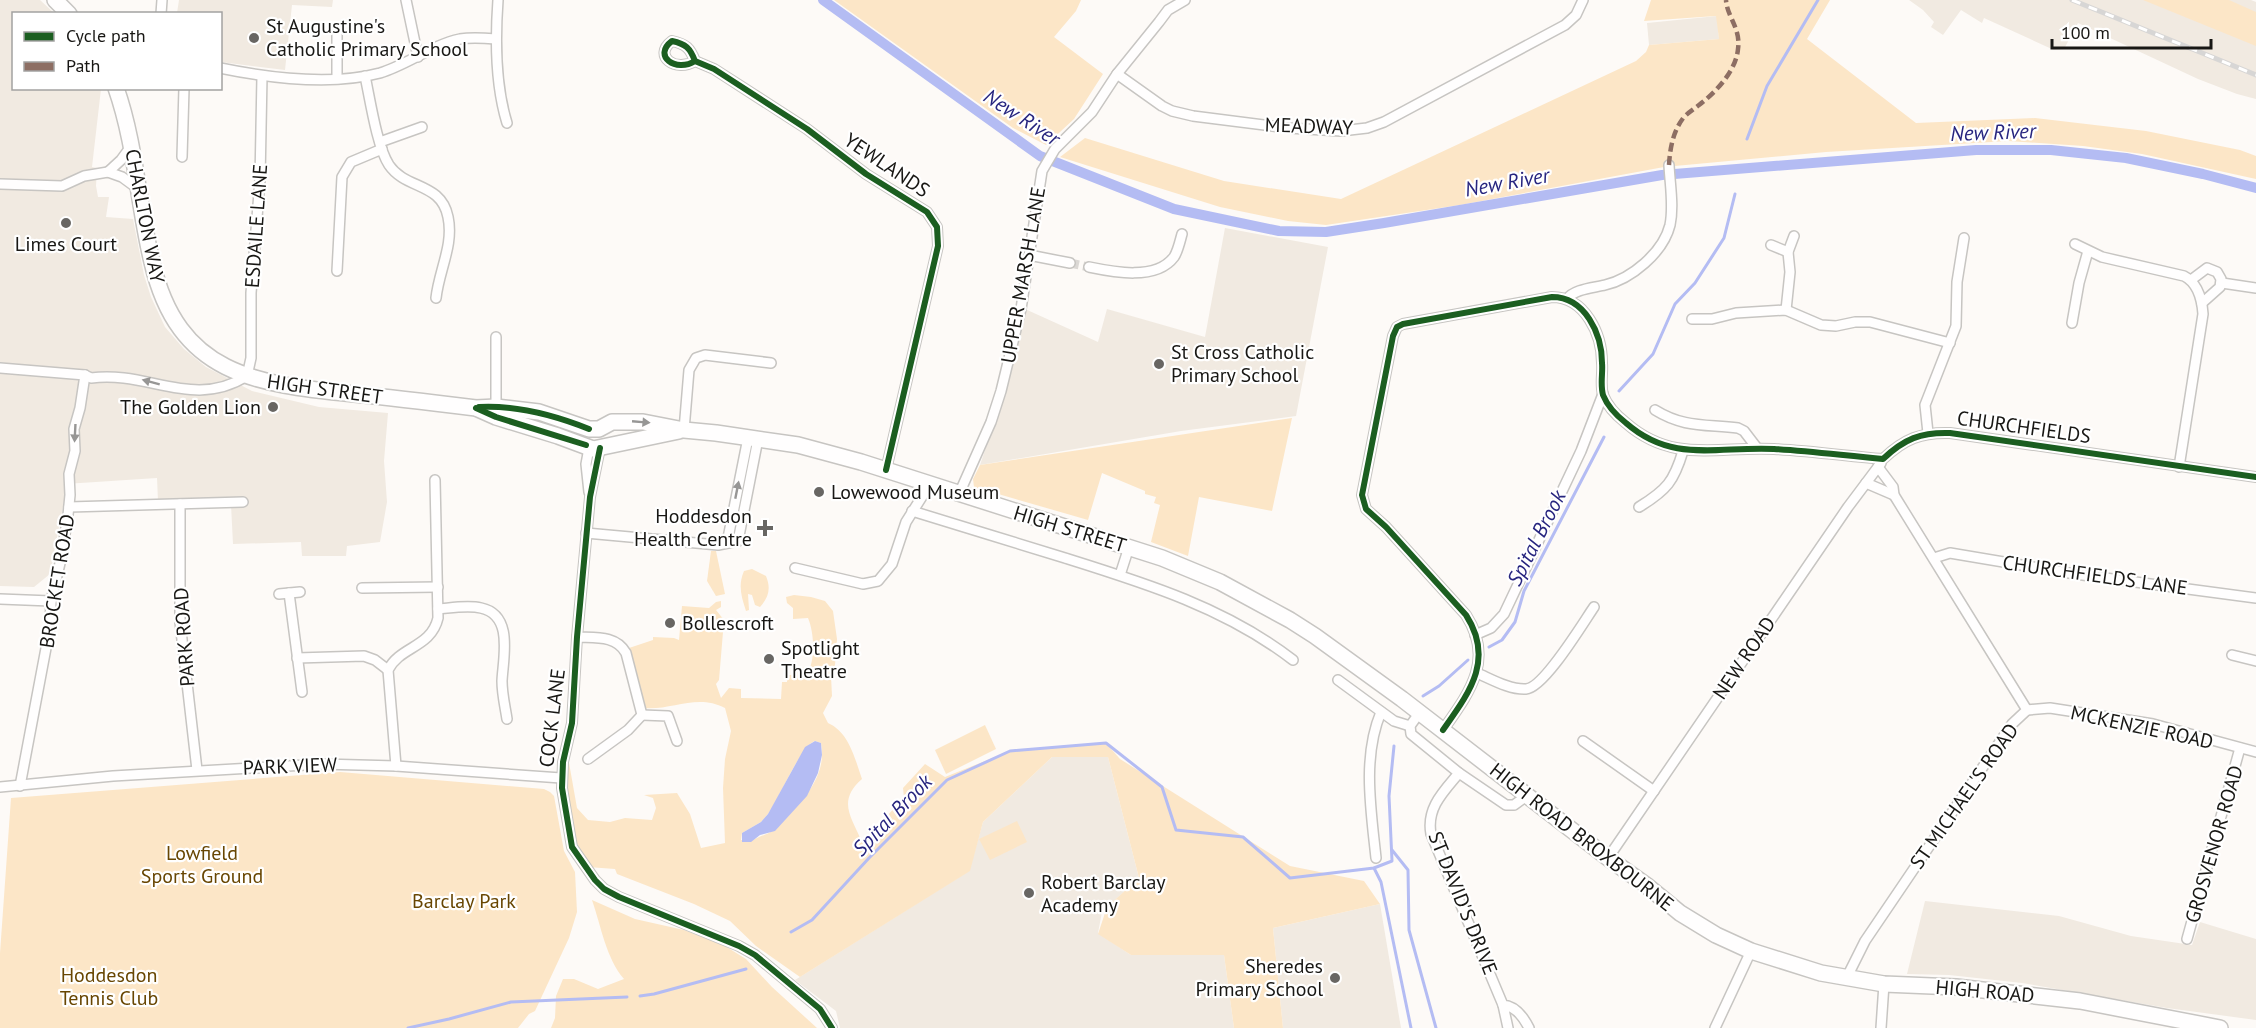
<svg xmlns="http://www.w3.org/2000/svg" width="2256" height="1028" font-family="'PT Sans',sans-serif">
	<style>
		.built { fill: #f1eae1 }
		.green { fill: #fce6c7; fill-rule: evenodd }
		.water { fill: #b4bcf3 }
		.lines { fill: none; stroke-linecap: round; stroke-linejoin: round }
		.stream { stroke: #b4bcf3; stroke-width: 3 }
		.canal { stroke: #b4bcf3; stroke-width: 10 }
		.minor-tunnel { stroke: #dbd8d5; stroke-width: 9; stroke-dasharray: 9 4.5; stroke-linecap: butt }
		.minor-casing { stroke: #c7c5c2; stroke-width: 12 }
		.primary-casing { stroke: #c7c5c2; stroke-width: 18 }
		.minor { stroke: #fffefe; stroke-width: 9 }
		.primary { stroke: #fffefe; stroke-width: 15 }
		.rail-casing { stroke: #d7d6d5; stroke-width: 5 }
		.rail { stroke: #fff; stroke-width: 3; stroke-dasharray: 9; stroke-linecap: butt }
		.quiet { stroke: #8d6e63; stroke-width: 4.5; stroke-dasharray: 9 4.5; stroke-linecap: butt }
		.cycleway-casing { stroke: #fff; stroke-width: 10 }
		.cycleway { stroke: #1b5e20; stroke-width: 6 }
		.oneway { fill: #979695 }
		.poi-dot { fill: #686663; stroke: #fff; stroke-width: 2 }
		.labels { text-anchor: middle; dominant-baseline: central; stroke-width: 4.5; stroke-linejoin: round; paint-order: stroke }
		.poi-label { font-size: 20px; fill: #181714; stroke: #fff; text-anchor: start }
		.street-label { font-size: 20px; fill: #181714; stroke: #fff }
		.park-label { font-size: 20px; fill: #684602; stroke: #fff }
		.water-label { font-size: 21px; font-style: italic; fill: #27257f; stroke: #fff }
	</style>
	<rect width="100%" height="100%" fill="#fdfaf7"/>
	<!-- built -->
	<g class="built">
		<path d="M0,0h40l14,13 -40,1v74l87,1 -9,78 5,1 -1,18 2,11h11l-3,20 27,2 11,56 7,22 14,30 19,22 22,18 46,24 67,16 69,6 -4,48 3,41 -7,40 -33,4 -1,10h-44l-1,-14 -68,2 -2,-39 -73,-4 -1,-23 -92,6v12l-15,78 -16,13 -34,-1z"/>
		<path d="M179,0h154l-1,7 -40,-2 -7,65 -64,-8 -1,-48 -43,-1z"/>
		<path d="M1909,0h342l5,2v97l-19,-5 -39,-15 -120,-56 -14,26 -10,1 -70,-32 -2,5 -21,-13 -18,25 -12,-8 3,-5 -11,-12z"/>
		<path d="M1717,16l2,23 -70,6 -2,-22z"/>
		<path d="M1225,228l103,19 -32,169 -115,15 -201,34 27,-80 18,-76 73,33 9,-33 98,28z"/>
		<path d="M1052,757h56l31,121 -37,34 -4,21 33,22h93l10,73h-394l-4,-17 -41,-31 174,-109 14,-49z"/>
		<path d="M1925,901l134,15 72,20 61,9 8,-23 56,17v81l-89,-12 -145,-25 -73,-8 -42,-1z"/>
		<path d="M1380,904l21,124h-118l-10,-100z"/>
	</g>
	<!-- green -->
	<g class="green">
		<path d="M834,0h247l-5,11 -22,26 49,37 -29,45 -28,26 -33,-17z"/>
		<path d="M1651,0h179l-23,39 109,84 119,-5 111,13 94,19 16,6v23l-114,-25 -59,-8 -75,-5 -182,11 -162,15 -204,38 -134,20 -38,-4 -68,-14 -160,-50 25,-19 139,43 117,18 295,-138 10,-9 3,-7 70,-6 -3,-23 -72,5z"/>
		<path d="M2143,0h86l27,12v34z"/>
		<path d="M1292,418l-20,93 -73,-14 -11,59 -37,-14 9,-37 -6,-2 2,-6 -11,-3v-3l-43,-18 -14,47 -114,-33 -1,-8 7,-14z"/>
		<path d="M711,551h5l9,43 -9,2 -9,-15z"/>
		<path d="M752,569l14,7c5,12 3,21 -6,31l-5,-2 -3,-10 -4,-1 1,16 -3,1c-5,-15 -8,-26 -2,-40z"/>
		<path d="M794,595l17,2 14,4 8,10 4,28 -2,26 -4,11 1,20 -9,17 5,10c21,9 27,36 34,56 -25,22 -11,37 0,63l42,-44 -1,-10 22,-24 20,13 65,-26 96,-8 14,16 170,107 74,15 16,23 -107,24 10,100h-49l-10,-73h-93l-33,-21 9,-27 32,-29 -31,-121h-56l-69,65 -13,49 -170,106 -44,-31 -26,-25 -36,-17 -77,-30 -2,-5 -27,-2c-18,-33 -28,-73 -20,-110l9,51 11,12 22,2 15,-4 27,2 4,-12 -3,-10 -9,-3 33,-2 13,21 11,34 24,-5 -2,-55 2,-29 6,-28 -6,-23c-28,-15 -54,3 -82,0l-17,-59 27,-9v-3l21,1 5,2 3,-34 27,2 7,-6 5,-1v6l-5,3 8,10 -5,60 -3,4 5,14 8,-10 12,1v9l40,1 1,-17h5v-7h7l1,-8 13,1 -1,6c9,-14 7,-42 1,-56l-15,1v-11l-6,-5 -1,-6zM815,741l6,2c6,31 -15,54 -35,75 -4,4 -9,10 -14,13 -6,4 -14,6 -21,10l-10,-1 1,-7 19,-11 7,-8c11,-15 33,-69 47,-73z"/>
		<path d="M985,725l11,24 -50,25 -11,-24z"/>
		<path d="M340,772l204,17 6,3 4,4 10,55 11,21 2,40 -8,26 -34,73 -6,3 -11,14h-518v-75l11,-155z"/>
		<path d="M1017,821l10,21 -37,18 -11,-21z"/>
		<path d="M592,900l43,19 49,11 41,16 21,13 26,28 45,41h-266l4,-10 1,-22 7,-17h11l24,10 26,-10c-18,-21 -23,-53 -32,-79z"/>
	</g>
	<!-- water -->
	<path class="water" d="M815,741l6,2 1,12 -4,18 -11,23 -32,35 -15,4 -9,7h-9v-9l19,-11 7,-8 37,-67z"/>
	<g class="lines">
		<!-- stream -->
		<g class="stream">
			<path d="M1747,139l20,-53 51,-86"/>
			<path d="M1619,391l34,-37 22,-50 20,-21 29,-45 11,-44"/>
			<path d="M1489,647l13,-7 13,-18 9,-31 80,-154"/>
			<path d="M1423,696l16,-10 29,-26"/>
			<path d="M1392,850l16,20 1,60 27,98"/>
			<path d="M1374,868l7,14 30,146"/>
			<path d="M791,932l21,-12 57,-62 78,-78 63,-29 96,-8 56,44 14,43 67,7 47,41 84,-10 18,-7 -3,-65 5,-50"/>
			<path d="M640,996l14,-2 92,-25"/>
			<path d="M408,1028l41,-9 62,-17 116,-5"/>
		</g>
		<!-- canal -->
		<path class="canal" d="M823,0l217,156 134,53 105,22 47,1 58,-9 278,-48 314,-25h75l75,8 77,16 53,14"/>
		<!-- minor-tunnel -->
		<path class="minor-tunnel" d="M1070,263l19,4"/>
		<!-- minor casing -->
		<g class="minor-casing">
			<g id="minor">
				<path d="M406,0l12,57"/>
				<path d="M498,0c-3,41 -3,84 9,123"/>
				<path d="M161,14l1,-14"/>
				<path d="M695,61c-19,12 -43,-5 -23,-20 14,3 18,7 23,20l19,8 93,60 59,45 61,38 10,15 1,19 -52,224"/>
				<path d="M220,68c49,10 111,18 160,5 27,-8 52,-28 80,-34 12,-2 24,-1 36,0"/>
				<path d="M1117,74l45,32 10,5 21,5 95,12 53,3 26,-3 17,-6 181,-97 11,-10 7,-15"/>
				<path d="M365,76c5,23 12,71 24,89 17,25 52,17 59,52 6,28 -9,53 -12,81"/>
				<path d="M337,78v-47"/>
				<path d="M380,142l42,-15"/>
				<path d="M182,157l2,-69"/>
				<path d="M108,172l13,-12 11,-15"/>
				<path d="M0,184l62,2 22,-10 24,-4 14,5 15,11"/>
				<path d="M2075,244l27,13 82,19c14,7 18,24 19,38l-24,153"/>
				<path d="M1771,245l17,7"/>
				<path d="M1029,255l41,8"/>
				<path d="M1089,267c24,5 67,14 85,-10 4,-6 6,-16 8,-23"/>
				<path d="M337,271l5,-94 9,-15 31,-13"/>
				<path d="M2191,280l16,-12 10,4 4,7 -1,8 -18,16"/>
				<path d="M2222,283l34,5"/>
				<path d="M1567,299c7,-10 26,-11 38,-14 26,-6 58,-32 65,-60 4,-19 0,-40 -1,-60"/>
				<path d="M1786,310l4,-38 -2,-20 6,-16"/>
				<path d="M1692,319h20l24,-6 50,-3 35,15 15,1 19,-4h15l80,21"/>
				<path d="M2072,323l7,-40 9,-32"/>
				<path d="M496,337v75"/>
				<path d="M0,368l85,7 6,3c57,-8 101,32 156,-2l4,-18v-65l9,-113 2,-104"/>
				<path d="M1655,410c29,18 51,14 83,18l6,3 13,17"/>
				<path d="M684,430l5,-60 7,-12 9,-3 66,8"/>
				<path d="M1928,433l-3,-28 31,-79 1,-44 7,-44"/>
				<path d="M600,448l-10,49 -13,140 -5,86 -9,39 -1,26 10,59 23,33 9,9 15,8 120,49 16,9 65,54 12,19"/>
				<path d="M1866,483l28,12"/>
				<path d="M589,492l-3,-28 3,-16"/>
				<path d="M959,494l32,-72 10,-31 20,-82 21,-138 13,-22 37,-37 25,-38 42,-52 9,-12 17,-10"/>
				<path d="M180,504v118l17,148"/>
				<path d="M69,507l174,-5"/>
				<path d="M1639,507c28,-17 35,-26 44,-56"/>
				<path d="M912,511c51,16 102,31 153,47 80,25 161,50 228,102"/>
				<path d="M586,533l132,12 20,-4 20,-102"/>
				<path d="M727,543l21,-105"/>
				<path d="M1934,558l16,-5 125,21 181,24"/>
				<path d="M795,568l68,16 15,-3 14,-17 14,-42 17,-27 3,-12"/>
				<path d="M1120,575l9,-28"/>
				<path d="M362,588l76,-1"/>
				<path d="M289,593l13,99"/>
				<path d="M279,594l21,-2"/>
				<path d="M0,599l51,2"/>
				<path d="M438,609c13,-1 30,-4 43,-1 33,7 22,50 21,73 0,13 3,25 5,38"/>
				<path d="M1475,635l16,-7 13,-14 77,-163 22,-57"/>
				<path d="M577,637c18,1 39,-2 49,16l16,62 -14,15 -40,29"/>
				<path d="M2232,655l24,6"/>
				<path d="M297,658l67,-2 11,4 13,10"/>
				<path d="M1477,673c14,6 33,17 49,16 18,-1 57,-66 68,-82"/>
				<path d="M1338,680l56,41 16,5"/>
				<path d="M2027,710l23,-2 103,16 103,28"/>
				<path d="M1420,712l-10,14 1,8 48,39 47,32h8l14,-10"/>
				<path d="M642,715l26,1 9,25"/>
				<path d="M1443,730c26,-37 52,-70 23,-115l-80,-88 -20,-18 -4,-14 31,-159 4,-9 6,-3 149,-27c33,0 50,37 50,66 1,10 -2,21 1,32 4,10 14,21 23,28 47,41 92,23 148,26 37,2 73,7 109,10 21,-20 38,-27 67,-26l306,44"/>
				<path d="M1583,741l71,50"/>
				<path d="M396,766l-8,-96c12,-24 43,-22 50,-52l-3,-138"/>
				<path d="M1459,773c-15,18 -33,35 -28,61l72,171c12,1 21,13 26,23"/>
				<path d="M20,786l30,-159 1,-26 10,-42 7,-44 2,-20 -1,-21 6,-23 -1,-22 6,-21 5,-33"/>
				<path d="M0,787l113,-11 209,-12 74,2 165,12"/>
				<path d="M1376,858c-5,-48 -14,-101 5,-146"/>
				<path d="M1608,858l240,-351 33,-44"/>
				<path d="M2187,939l53,-191"/>
				<path d="M1847,977l18,-36 147,-217 15,-14 -133,-215 -1,-8 -15,-20"/>
				<path d="M1503,1005l5,23"/>
				<path d="M1715,1028l36,-77"/>
				<path d="M1881,1028l3,-44"/>
			</g>
		</g>
		<!-- primary casing -->
		<g class="primary-casing">
			<g id="primary">
				<path d="M55,0l14,14"/>
				<path d="M116,88c20,57 22,117 36,174 26,113 103,122 202,132 40,4 81,9 122,14l20,-1 43,5 50,17h10l13,-7h31l41,8 32,3 82,12 63,17 301,96 58,24 70,38 25,16 87,63 206,159 38,27 34,28 36,22 35,16 70,22 63,11 72,3 124,14 140,27"/>
				<path d="M478,409l18,8 62,19 35,13 86,-18"/>
			</g>
		</g>
		<!-- minor -->
		<use href="#minor" class="minor"/>
		<!-- primary -->
		<use href="#primary" class="primary"/>
		<!-- rail casing -->
		<g class="rail-casing">
			<path id="rail" d="M2072,0l184,75"/>
		</g>
		<!-- rail -->
		<use href="#rail" class="rail"/>
		<!-- quiet -->
		<path class="quiet" d="M1669,165c1,-17 4,-34 15,-48 5,-5 10,-8 15,-12 17,-13 37,-34 39,-56 3,-21 -11,-32 -12,-49"/>
		<!-- cycleway casing -->
		<g class="cycleway-casing">
			<g id="cycleway">
				<path d="M695,61c-19,12 -43,-5 -23,-20 14,3 18,7 23,20l19,8 93,60 59,45 61,38 10,15 1,19 -52,224"/>
				<path d="M479,407c38,-2 75,8 110,22"/>
				<path d="M476,408l20,9 90,28"/>
				<path d="M600,448l-10,49 -13,140 -5,86 -9,39 -1,26 10,59 23,33 9,9 15,8 120,49 16,9 65,54 12,19"/>
				<path d="M1443,730c26,-37 52,-70 23,-115l-80,-88 -20,-18 -4,-14 31,-159 4,-9 6,-3 149,-27c33,0 50,37 50,66 1,10 -2,21 1,32 4,10 14,21 23,28 47,41 92,23 148,26 37,2 73,7 109,10 21,-20 38,-27 67,-26l306,44"/>
			</g>
		</g>
		<!-- cycleway -->
		<use href="#cycleway" class="cycleway"/>
	</g>
	<!-- one-way arrows -->
	<defs><path id="oneway-solid" d="M-6-.8H1V-3.2L6.5 0L1 3.2V.8H-6Z" transform="scale(1.5)"/></defs>
	<g class="oneway">
		<use href="#oneway-solid" transform="translate(151 382) rotate(-165)"/>
		<use href="#oneway-solid" transform="translate(641 422) rotate(5)"/>
		<use href="#oneway-solid" transform="translate(75 433) rotate(93)"/>
		<use href="#oneway-solid" transform="translate(737 490) rotate(-79)"/>
	</g>
	<!-- markers -->
	<g class="poi-dot">
		<circle cx="254" cy="38" r="6"/>
		<circle cx="66" cy="223" r="6"/>
		<circle cx="1159" cy="364" r="6"/>
		<circle cx="273" cy="407" r="6"/>
		<circle cx="819" cy="492" r="6"/>
		<path d="M762 519h6v6h6v6h-6v6h-6v-6h-6v-6h6z"/>
		<circle cx="670" cy="623" r="6"/>
		<circle cx="769" cy="659" r="6"/>
		<circle cx="1029" cy="893" r="6"/>
		<circle cx="1335" cy="978" r="6"/>
	</g>
	<g class="labels">
		<!-- poi labels -->
		<g class="poi-label">
			<text x="266" y="26">St Augustine's<tspan x="266" dy="23">Catholic Primary School</tspan></text>
			<text x="66" y="244" text-anchor="middle">Limes Court</text>
			<text x="1171" y="352">St Cross Catholic<tspan x="1171" dy="23">Primary School</tspan></text>
			<text x="261" y="407" text-anchor="end">The Golden Lion</text>
			<text x="831" y="492">Lowewood Museum</text>
			<text x="752" y="516" text-anchor="end">Hoddesdon<tspan x="752" dy="23">Health Centre</tspan></text>
			<text x="682" y="623">Bollescroft</text>
			<text x="781" y="648">Spotlight<tspan x="781" dy="23">Theatre</tspan></text>
			<text x="1041" y="882">Robert Barclay<tspan x="1041" dy="23">Academy</tspan></text>
			<text x="1323" y="966" text-anchor="end">Sheredes<tspan x="1323" dy="23">Primary School</tspan></text>
		</g>
		<!-- street labels -->
		<g class="street-label">
			<text transform="translate(1309 126) rotate(2)">MEADWAY</text>
			<text transform="translate(887 165) rotate(34)">YEWLANDS</text>
			<text transform="translate(145 216) rotate(79)">CHARLTON WAY</text>
			<text transform="translate(256 226) rotate(-86)">ESDAILE LANE</text>
			<text transform="translate(1023 275) rotate(-80)">UPPER MARSH LANE</text>
			<text transform="translate(325 389) rotate(8)">HIGH STREET</text>
			<text transform="translate(2024 427) rotate(8)">CHURCHFIELDS</text>
			<text transform="translate(1070 529) rotate(17)">HIGH STREET</text>
			<text transform="translate(2095 575) rotate(8)">CHURCHFIELDS LANE</text>
			<text transform="translate(57 581) rotate(-81)">BROCKET ROAD</text>
			<text transform="translate(184 637) rotate(-94)">PARK ROAD</text>
			<text transform="translate(1744 658) rotate(-56)">NEW ROAD</text>
			<text transform="translate(552 718) rotate(-83)">COCK LANE</text>
			<text transform="translate(2142 727) rotate(12)">MCKENZIE ROAD</text>
			<text transform="translate(290 766) rotate(-2)">PARK VIEW</text>
			<text transform="translate(1964 796) rotate(-55)">ST MICHAEL'S ROAD</text>
			<text transform="translate(1582 837) rotate(38)">HIGH ROAD BROXBOURNE</text>
			<text transform="translate(2214 844) rotate(-74)">GROSVENOR ROAD</text>
			<text transform="translate(1463 903) rotate(68)">ST DAVID'S DRIVE</text>
			<text transform="translate(1985 991) rotate(5)">HIGH ROAD</text>
		</g>
		<!-- park labels -->
		<g class="park-label">
			<text x="202" y="853">Lowfield<tspan x="202" dy="23">Sports Ground</tspan></text>
			<text x="464" y="901">Barclay Park</text>
			<text x="109" y="975">Hoddesdon<tspan x="109" dy="23">Tennis Club</tspan></text>
		</g>
		<!-- water labels -->
		<g class="water-label">
			<text transform="translate(1022 117) rotate(33)">New River</text>
			<text transform="translate(1993 132) rotate(-2)">New River</text>
			<text transform="translate(1507 182) rotate(-10)">New River</text>
			<text transform="translate(1536 538) rotate(-63)">Spital Brook</text>
			<text transform="translate(892 815) rotate(-46)">Spital Brook</text>
		</g>
	</g>
	<!-- legend -->
	<rect x="12" y="12" width="210" height="78" fill="#ffffff" stroke="#a3a2a1" stroke-width="1.5"/>
	<rect x="24" y="32" width="30" height="9" fill="#1b5e20" stroke="#a3a2a1" stroke-width="1.5"/>
	<text x="66" y="42" font-size="18" fill="#181714">Cycle path</text>
	<rect x="24" y="62" width="30" height="9" fill="#8d6e63" stroke="#a3a2a1" stroke-width="1.5"/>
	<text x="66" y="72" font-size="18" fill="#181714">Path</text>
	<!-- scale -->
	<path d="M2052 39v9h159v-9" fill="none" stroke="#181714" stroke-width="3"/>
	<text x="2061" y="39" font-size="18" fill="#181714" stroke="#ffffff" stroke-width="4.5" paint-order="stroke">100 m</text>
</svg>
